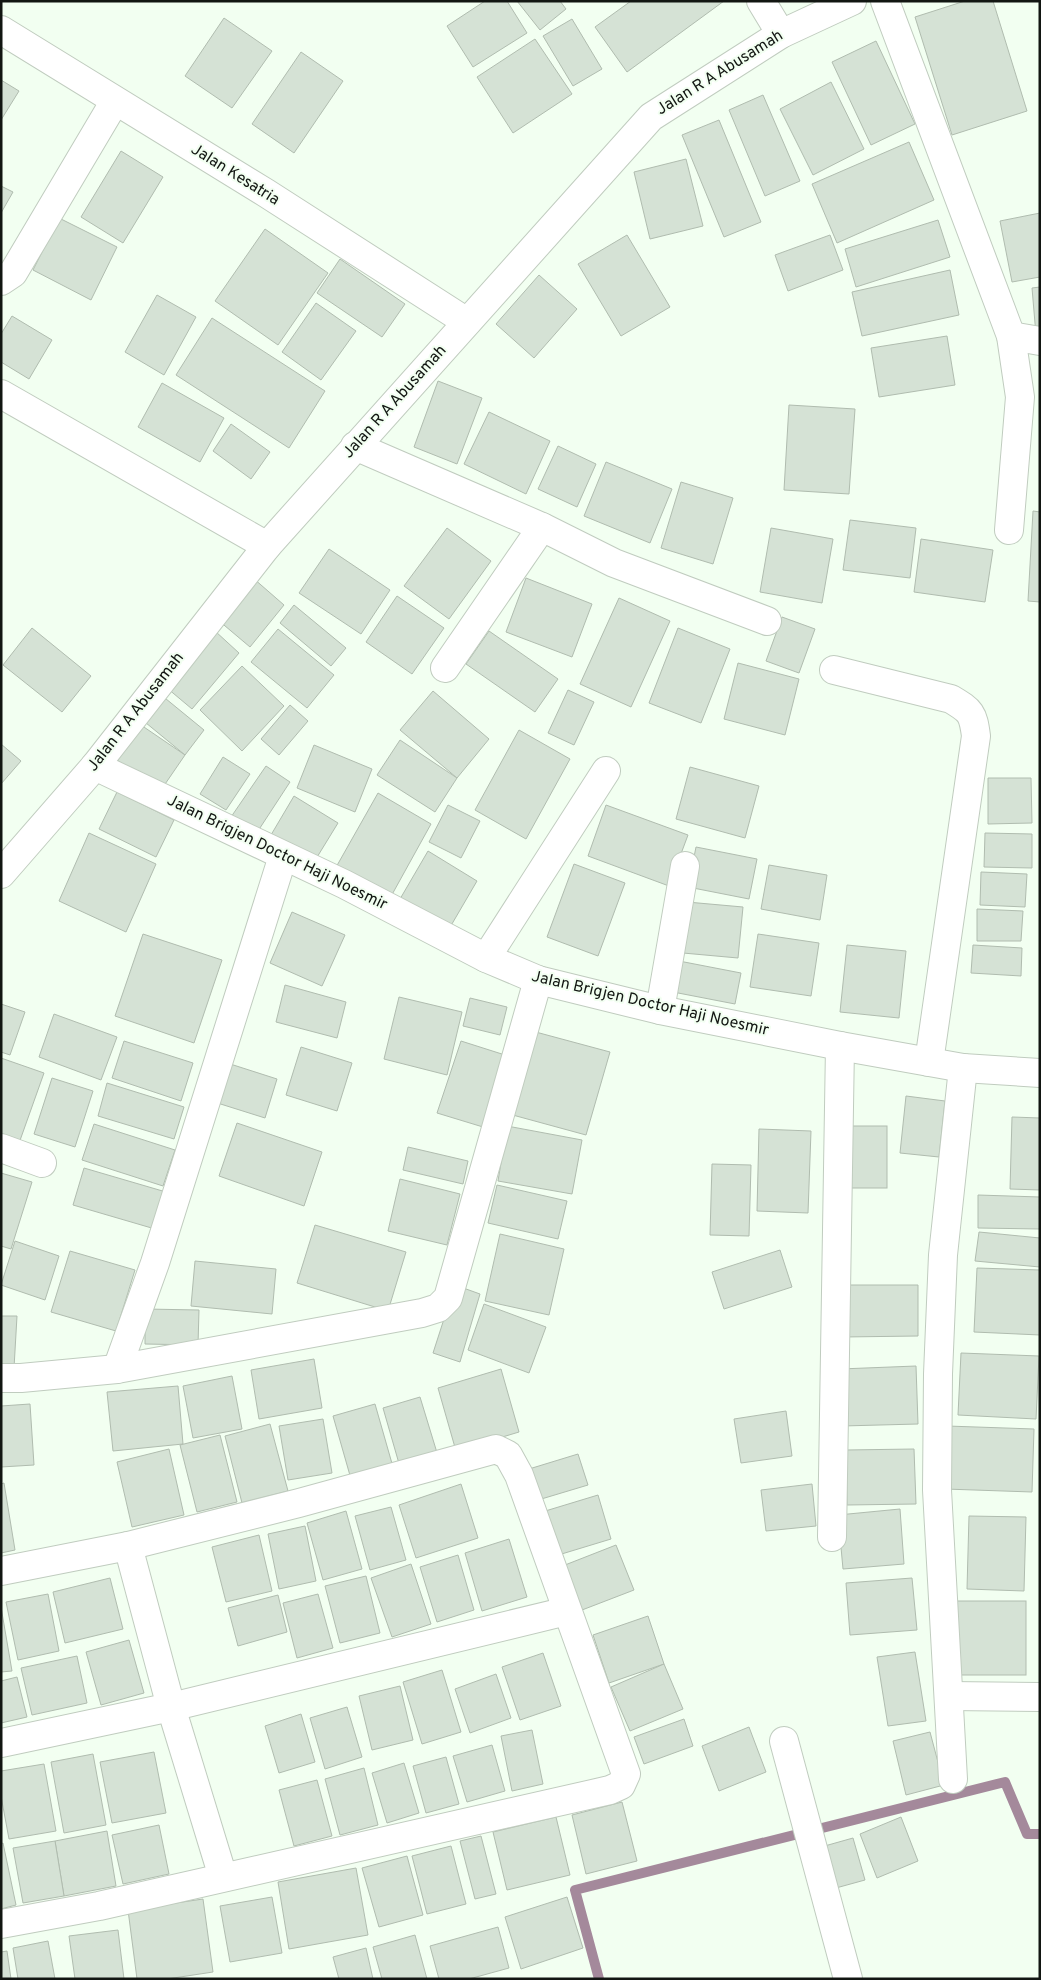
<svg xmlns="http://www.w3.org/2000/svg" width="1041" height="1980" font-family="Overpass,sans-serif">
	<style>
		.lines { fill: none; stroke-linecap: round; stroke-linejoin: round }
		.stream { stroke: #a4899b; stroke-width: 10 }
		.building { fill: #d5e2d5; stroke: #b0bcaf }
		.minor-casing { stroke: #c0ccbf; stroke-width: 30 }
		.minor { stroke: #fff; stroke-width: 28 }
		.labels { text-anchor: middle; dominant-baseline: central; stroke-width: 4; stroke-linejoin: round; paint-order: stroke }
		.street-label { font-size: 16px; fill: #121612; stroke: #f2fff1 }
	</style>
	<rect width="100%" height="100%" fill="#f2fff1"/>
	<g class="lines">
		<!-- stream -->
		<path class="stream" d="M599,1979l-24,-89 430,-108 22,52h13"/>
	</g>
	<!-- building -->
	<g class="building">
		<path d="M485,1h22l20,32 -54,34 -26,-41z"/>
		<path d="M517,1h43l6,8 -26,21z"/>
		<path d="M631,1h93l-97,71 -32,-45z"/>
		<path d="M965,1h28l34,110 -75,24 -37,-118z"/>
		<path d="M224,18l48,33 -40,57 -47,-32z"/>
		<path d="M572,19l30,50 -29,17 -30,-50z"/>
		<path d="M535,39l37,55 -59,39 -36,-56z"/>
		<path d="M876,41l39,83 -44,21 -39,-83z"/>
		<path d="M301,52l42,29 -49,72 -42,-29z"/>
		<path d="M1,80l18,11 -18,29z"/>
		<path d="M831,82l33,67 -51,26 -33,-66z"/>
		<path d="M763,95l37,86 -35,15 -36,-86z"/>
		<path d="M719,120l42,102 -37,15 -42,-102z"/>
		<path d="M909,142l25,58 -97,43 -25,-59z"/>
		<path d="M121,151l42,26 -40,66 -42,-26z"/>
		<path d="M686,159l17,67 -53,13 -16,-67z"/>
		<path d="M1,186l12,6 -12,21z"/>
		<path d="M1040,213v64l-28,5 -12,-61z"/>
		<path d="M59,218l58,29 -26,53 -58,-30z"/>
		<path d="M938,220l12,37 -94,30 -11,-38z"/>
		<path d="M265,229l63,44 -50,72 -63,-44z"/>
		<path d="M627,235l43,72 -49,29 -43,-72z"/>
		<path d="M830,235l13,35 -55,21 -13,-36z"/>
		<path d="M340,259l65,45 -23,33 -65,-44z"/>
		<path d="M950,270l9,45 -97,21 -10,-44z"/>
		<path d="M539,275l38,34 -43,49 -38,-34z"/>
		<path d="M1040,287v47l-4,1 -4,-47z"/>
		<path d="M157,295l39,22 -32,58 -39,-23z"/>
		<path d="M316,303l40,28 -35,49 -39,-28z"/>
		<path d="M12,316l40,24 -23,39 -28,-17v-28z"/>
		<path d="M212,318l113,73 -36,57 -113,-73z"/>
		<path d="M947,336l8,49 -76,12 -8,-49z"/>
		<path d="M438,381l44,17 -25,66 -43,-17z"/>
		<path d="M162,383l62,35 -24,44 -62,-35z"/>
		<path d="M789,405l66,4 -6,85 -65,-4z"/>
		<path d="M489,412l61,29 -24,53 -62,-30z"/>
		<path d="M231,424l39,28 -19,27 -38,-28z"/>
		<path d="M558,446l38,18 -19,43 -39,-18z"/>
		<path d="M606,462l66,27 -22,54 -66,-27z"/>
		<path d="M681,482l52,16 -20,66 -52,-16z"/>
		<path d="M1033,511l7,1v90l-12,-1z"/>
		<path d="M850,520l66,8 -6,50 -67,-8z"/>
		<path d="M447,528l44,33 -42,58 -45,-33z"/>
		<path d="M771,528l62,11 -11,64 -62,-11z"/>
		<path d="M921,539l72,11 -8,52 -71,-10z"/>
		<path d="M329,549l61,41 -29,44 -62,-41z"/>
		<path d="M253,578l31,27 -34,42 -32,-27z"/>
		<path d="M526,578l66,26 -20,53 -66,-25z"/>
		<path d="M397,596l47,32 -32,46 -46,-32z"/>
		<path d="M619,598l51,23 -39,86 -51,-23z"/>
		<path d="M294,605l52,43 -15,18 -51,-43z"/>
		<path d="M782,617l33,12 -16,44 -33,-12z"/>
		<path d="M32,628l59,48 -29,36 -59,-47z"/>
		<path d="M678,628l52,21 -29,74 -52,-20z"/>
		<path d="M278,629l56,46 -27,33 -56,-46z"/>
		<path d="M215,631l24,22 -47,56 -25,-21z"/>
		<path d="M489,631l69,48 -23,33 -69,-48z"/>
		<path d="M738,663l61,16 -14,56 -61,-16z"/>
		<path d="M242,666l42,40 -42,45 -42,-41z"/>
		<path d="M568,690l26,12 -20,43 -26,-12z"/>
		<path d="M433,691l56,48 -32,39 -57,-48z"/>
		<path d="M160,694l44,36 -19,25 -45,-37z"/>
		<path d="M290,705l18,16 -29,34 -18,-16z"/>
		<path d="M138,723l47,32 -24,35 -47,-32z"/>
		<path d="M519,730l51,29 -44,80 -51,-29z"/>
		<path d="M400,740l57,38 -22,34 -58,-37z"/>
		<path d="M1,744l20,17 -20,23z"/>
		<path d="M314,745l58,24 -17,43 -58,-24z"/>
		<path d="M223,757l27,17 -24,36 -26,-16z"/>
		<path d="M266,766l24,16 -34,52 -25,-17z"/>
		<path d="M690,767l69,19 -14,52 -69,-19z"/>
		<path d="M988,778h43l1,45 -44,1z"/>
		<path d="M117,792l57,28 -18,37 -57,-28z"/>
		<path d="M378,793l53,31 -42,76 -54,-31z"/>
		<path d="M294,796l44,27 -27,44 -43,-27z"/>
		<path d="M448,805l32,16 -19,37 -32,-16z"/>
		<path d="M606,805l82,30 -19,51 -81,-30z"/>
		<path d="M89,833l67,31 -30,68 -67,-31z"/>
		<path d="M985,833l47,1v34l-48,-1z"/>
		<path d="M696,847l61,12 -8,40 -61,-12z"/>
		<path d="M428,851l49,30 -28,48 -49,-30z"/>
		<path d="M574,864l51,19 -27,73 -51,-19z"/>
		<path d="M769,865l58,10 -7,45 -59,-11z"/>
		<path d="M981,872l46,2 -2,33 -45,-2z"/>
		<path d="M687,902l56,5 -5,51 -55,-5z"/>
		<path d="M977,909l46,2 -2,30h-44z"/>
		<path d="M292,912l53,23 -23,51 -52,-23z"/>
		<path d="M143,934l79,26 -28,83 -79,-27z"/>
		<path d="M758,934l61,9 -8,53 -61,-9z"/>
		<path d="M847,945l59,6 -7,67 -59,-6z"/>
		<path d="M973,945l49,3 -1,28 -50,-3z"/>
		<path d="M679,961l62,12 -6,31 -62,-12z"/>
		<path d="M285,985l61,17 -9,36 -61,-16z"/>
		<path d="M399,997l63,15 -15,63 -63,-16z"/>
		<path d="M470,998l37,9 -7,28 -37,-9z"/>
		<path d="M1,1004l24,8 -15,43 -9,-3z"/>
		<path d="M54,1014l63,23 -16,43 -62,-23z"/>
		<path d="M532,1031l78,21 -24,83 -77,-21z"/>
		<path d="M124,1041l69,22 -12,38 -69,-23z"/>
		<path d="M461,1041l44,14 -22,72 -46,-14z"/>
		<path d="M301,1047l51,16 -15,48 -51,-16z"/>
		<path d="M1,1058l43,15 -26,73 -17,-6z"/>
		<path d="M224,1062l53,17 -12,39 -54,-17z"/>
		<path d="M52,1078l41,13 -18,56 -41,-13z"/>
		<path d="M107,1083l77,24 -10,32 -76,-23z"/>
		<path d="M906,1096l39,5 -6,56 -39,-4z"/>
		<path d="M1012,1117l28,1v72l-30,-1z"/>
		<path d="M237,1123l85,29 -18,54 -85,-30z"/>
		<path d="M94,1124l81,26 -12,36 -81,-26z"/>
		<path d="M507,1126l75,14 -10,54 -74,-13z"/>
		<rect x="849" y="1126" width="38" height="62"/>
		<path d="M759,1129l52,2 -3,82 -51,-2z"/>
		<path d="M408,1147l60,14 -5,23 -60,-14z"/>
		<path d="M712,1164l39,1 -2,71 -39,-1z"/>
		<path d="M84,1168l82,24 -11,37 -82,-24z"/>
		<path d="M1,1173l31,9 -21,67 -10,-3z"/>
		<path d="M400,1179l60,15 -13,51 -59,-14z"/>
		<path d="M497,1185l70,16 -9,38 -70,-16z"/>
		<path d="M978,1195l62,2v32l-62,-1z"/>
		<path d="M315,1225l91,27 -18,59 -91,-28z"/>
		<path d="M979,1232l61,6v29l-65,-6z"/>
		<path d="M500,1234l64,15 -15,66 -64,-14z"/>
		<path d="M15,1241l44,15 -14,44 -44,-15z"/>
		<path d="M780,1250l12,37 -68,22 -12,-37z"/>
		<path d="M70,1251l65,19 -19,61 -65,-19z"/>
		<path d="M195,1261l81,8 -4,45 -81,-8z"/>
		<path d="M977,1268l63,2v65l-66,-3z"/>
		<path d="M455,1285l25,9 -20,68 -27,-9z"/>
		<path d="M842,1285h76v51l-75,1z"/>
		<path d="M484,1304l62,23 -17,46 -61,-23z"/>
		<path d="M145,1309l54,1 -1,35 -53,-1z"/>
		<path d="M1,1316h16l-3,52 -13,-1z"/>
		<path d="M961,1353l78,3 -3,63 -78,-4z"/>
		<path d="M314,1359l8,49 -63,11 -8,-49z"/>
		<path d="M916,1366l2,58 -76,2 -2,-57z"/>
		<path d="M501,1369l18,63 -63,19 -18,-63z"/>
		<path d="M232,1376l10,53 -49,9 -10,-52z"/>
		<path d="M178,1386l5,58 -70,7 -6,-59z"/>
		<path d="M420,1397l18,59 -38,11 -17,-59z"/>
		<path d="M30,1404l4,61 -33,2v-61z"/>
		<path d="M375,1404l18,63 -42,12 -18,-63z"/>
		<path d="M786,1411l6,45 -51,7 -7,-44z"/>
		<path d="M323,1419l9,54 -44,7 -9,-54z"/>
		<path d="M270,1424l18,67 -46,12 -17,-67z"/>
		<path d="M947,1426l87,3 -2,63 -87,-3z"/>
		<path d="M220,1435l17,67 -40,10 -17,-67z"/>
		<path d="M169,1449l15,66 -52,12 -15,-65z"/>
		<path d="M914,1449l2,55 -69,1 -1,-55z"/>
		<path d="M578,1454l10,31 -50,15 -9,-31z"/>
		<path d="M4,1483l11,67 -14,3v-69z"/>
		<path d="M461,1484l17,54 -62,20 -17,-53z"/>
		<path d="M812,1484l4,42 -50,5 -5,-41z"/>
		<path d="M598,1495l13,44 -56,17 -13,-44z"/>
		<path d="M391,1507l15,53 -36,10 -15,-54z"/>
		<path d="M900,1509l4,55 -61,5 -5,-54z"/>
		<path d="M346,1511l16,58 -39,11 -16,-57z"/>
		<path d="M969,1516l57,1 -2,74 -57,-2z"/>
		<path d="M305,1526l11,55 -37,8 -11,-55z"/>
		<path d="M259,1535l13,56 -46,11 -14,-55z"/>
		<path d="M509,1539l18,58 -45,14 -17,-58z"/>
		<path d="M616,1545l18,45 -52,20 -17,-45z"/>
		<path d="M458,1555l16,55 -37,12 -17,-55z"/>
		<path d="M411,1564l20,60 -39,13 -21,-59z"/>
		<path d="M366,1576l14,57 -40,10 -15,-57z"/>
		<path d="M110,1578l13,51 -58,14 -12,-51z"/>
		<path d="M912,1578l5,52 -67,5 -4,-52z"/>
		<path d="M48,1594l11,57 -41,9 -12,-58z"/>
		<path d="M318,1594l15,54 -36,10 -14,-55z"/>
		<path d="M278,1595l9,37 -49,14 -10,-38z"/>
		<rect x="957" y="1601" width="69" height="74"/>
		<path d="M1,1607l11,64 -11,1z"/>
		<path d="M648,1616l16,48 -55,19 -16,-48z"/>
		<path d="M129,1640l15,53 -43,12 -15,-53z"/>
		<path d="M915,1652l11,69 -38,5 -11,-69z"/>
		<path d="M543,1653l18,53 -41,14 -18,-53z"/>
		<path d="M77,1656l10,47 -55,12 -11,-47z"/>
		<path d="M664,1664l19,45 -53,22 -19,-44z"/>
		<path d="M442,1670l19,62 -39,12 -19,-62z"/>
		<path d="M496,1674l15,44 -41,15 -15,-44z"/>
		<path d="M17,1677l10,40 -26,6v-42z"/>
		<path d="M400,1686l13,54 -41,10 -13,-54z"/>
		<path d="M347,1707l15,50 -37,12 -15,-51z"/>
		<path d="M301,1714l14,48 -36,11 -14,-47z"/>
		<path d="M684,1719l9,27 -49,18 -10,-27z"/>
		<path d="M749,1727l17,45 -47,19 -17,-45z"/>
		<path d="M532,1730l11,54 -31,7 -11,-55z"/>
		<path d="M930,1732l14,53 -38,10 -13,-54z"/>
		<path d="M492,1745l13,46 -38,11 -14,-46z"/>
		<path d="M154,1752l12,61 -54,10 -12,-61z"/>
		<path d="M93,1754l13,71 -42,8 -13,-71z"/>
		<path d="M446,1757l13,47 -33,9 -13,-47z"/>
		<path d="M404,1763l15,50 -32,10 -15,-50z"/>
		<path d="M44,1764l12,67 -47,8 -8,-43v-25z"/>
		<path d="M364,1768l14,57 -38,10 -15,-56z"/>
		<path d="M317,1780l15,56 -38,10 -15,-56z"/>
		<path d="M622,1802l15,59 -51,13 -14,-59z"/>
		<path d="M556,1817l14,58 -63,15 -14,-58z"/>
		<path d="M901,1817l17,44 -41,17 -17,-44z"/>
		<path d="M159,1825l10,49 -46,10 -11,-49z"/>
		<path d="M107,1831l9,55 -52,10 -9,-55z"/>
		<path d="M481,1836l15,58 -21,5 -15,-58z"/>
		<path d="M853,1838l12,42 -40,11 -11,-42z"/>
		<path d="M55,1841l9,55 -41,7 -10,-55z"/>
		<path d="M3,1843l13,62 -15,4v-65z"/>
		<path d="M451,1846l15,58 -39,10 -15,-58z"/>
		<path d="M407,1856l16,59 -44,12 -17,-59z"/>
		<path d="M356,1868l12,67 -79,14 -11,-67z"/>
		<path d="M272,1897l10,56 -52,9 -10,-56z"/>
		<path d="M567,1897l16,51 -62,21 -16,-52z"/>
		<path d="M203,1899l10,73 -46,7h-30l-9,-69z"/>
		<path d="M498,1927l11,41 -40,11h-30l-9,-33z"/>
		<path d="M118,1930l6,49h-49l-6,-43z"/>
		<path d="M415,1935l12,44h-45l-9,-32z"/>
		<path d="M48,1941l7,38h-37l-5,-31z"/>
		<path d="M366,1948l7,31h-34l-6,-22z"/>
		<path d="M7,1951l4,28h-10v-27z"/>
	</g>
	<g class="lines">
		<!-- minor casing -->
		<g class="minor-casing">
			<g id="minor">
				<path d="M761,1l20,33"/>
				<path d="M885,1l126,335 9,61 -11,133"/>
				<path d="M1,30l265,163 201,129"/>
				<path d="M1,281l12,-8 102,-172"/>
				<path d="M1011,336l29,5"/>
				<path d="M1,394l266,152"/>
				<path d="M355,446l187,81 72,36 153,58"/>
				<path d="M445,668l97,-141"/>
				<path d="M834,670l117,29c20,12 22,14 25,37l-47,326"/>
				<path d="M95,766l249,118 142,74 52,22 122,30 180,36 123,22 77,5"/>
				<path d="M1,874l94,-108 172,-220 384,-429 130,-83 71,-33"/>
				<path d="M486,958l120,-187"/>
				<path d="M660,1010l25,-144"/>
				<path d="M1,1148l41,15"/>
				<path d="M117,1369l38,-106 128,-407"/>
				<path d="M1,1378h20l96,-9 305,-56 16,-5 10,-10 90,-318"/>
				<path d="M832,1537l8,-491"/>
				<path d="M128,1546l43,161 52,170"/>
				<path d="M1,1571l127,-25 171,-43 197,-54 12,6 11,20 107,299 -5,11 -11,5 -511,116 -98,18"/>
				<path d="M949,1696l91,1"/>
				<path d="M784,1741l64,238"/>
				<path d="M1,1743l170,-36 396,-96"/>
				<path d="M953,1779l-16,-289 1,-116 5,-119 20,-187"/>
			</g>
		</g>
		<!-- minor -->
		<use href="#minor" class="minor"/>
	</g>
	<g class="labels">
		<!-- street labels -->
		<g class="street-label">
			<text transform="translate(720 73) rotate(-32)">Jalan R A Abusamah</text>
			<text transform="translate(235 175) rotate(32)">Jalan Kesatria</text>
			<text transform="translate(395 402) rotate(-48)">Jalan R A Abusamah</text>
			<text transform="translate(136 712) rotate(-52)">Jalan R A Abusamah</text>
			<text transform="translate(277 853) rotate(26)">Jalan Brigjen Doctor Haji Noesmir</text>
			<text transform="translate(650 1004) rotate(13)">Jalan Brigjen Doctor Haji Noesmir</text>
		</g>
	</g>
	<!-- border -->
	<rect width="1041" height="1980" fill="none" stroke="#121612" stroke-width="5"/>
</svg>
